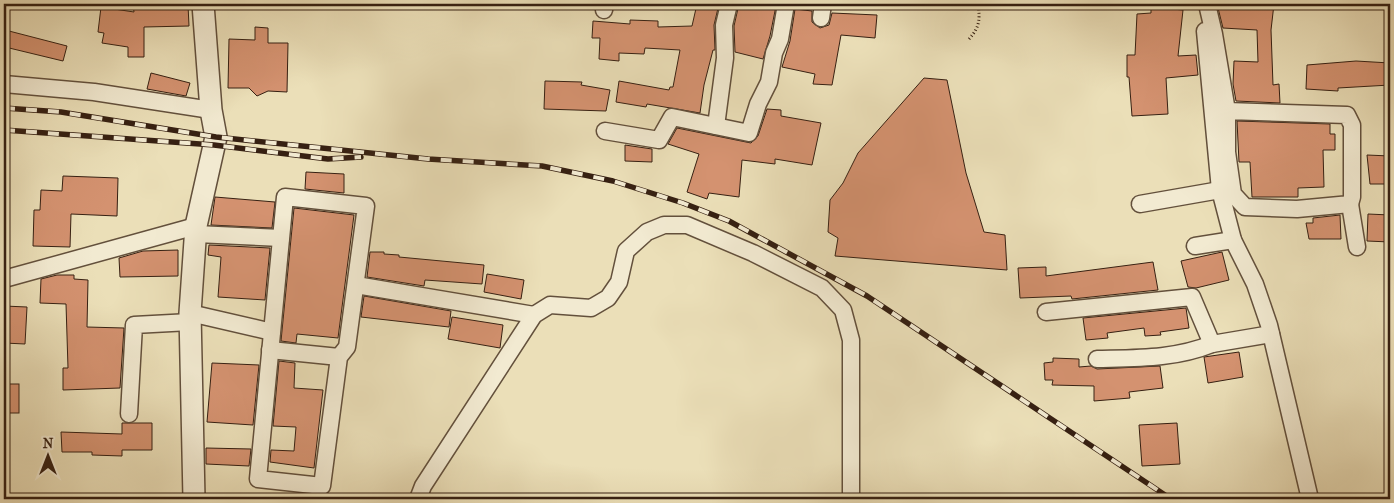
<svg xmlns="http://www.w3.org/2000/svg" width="1394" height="503" font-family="'IM FELL French Canon',serif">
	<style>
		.building { fill: #d49270; stroke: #362012 }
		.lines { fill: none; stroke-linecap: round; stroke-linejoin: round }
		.minor-casing { stroke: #63503c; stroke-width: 19 }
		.tertiary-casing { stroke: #63503c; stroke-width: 24 }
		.path { stroke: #362012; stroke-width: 3; stroke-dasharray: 1 2.5; stroke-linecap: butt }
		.minor { stroke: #f2ead1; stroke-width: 16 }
		.tertiary { stroke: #f2ead1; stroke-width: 21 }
		.rail-casing { stroke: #362012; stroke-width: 5.5 }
		.rail { stroke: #f2ead1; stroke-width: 4; stroke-dasharray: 11; stroke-linecap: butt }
	</style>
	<rect width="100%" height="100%" fill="#ebdfb8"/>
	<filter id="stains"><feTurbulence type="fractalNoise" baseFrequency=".004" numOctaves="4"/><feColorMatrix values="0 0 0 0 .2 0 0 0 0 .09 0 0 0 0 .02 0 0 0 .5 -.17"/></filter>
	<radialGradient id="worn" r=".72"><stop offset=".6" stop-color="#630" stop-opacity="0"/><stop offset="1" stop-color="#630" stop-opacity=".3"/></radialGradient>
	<!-- building -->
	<g class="building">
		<path d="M133,4l55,1 1,21 -45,1v30h-16v-10l-26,-4 2,-10 -6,-1 3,-25 33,5z"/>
		<path d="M697,4h22l-5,21 1,25h-2l-9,35 -4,28 -53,-9 -1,3 -30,-5 3,-21 50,9 1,-3h3l7,-37 -35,-2 -1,6 -25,-1v8l-20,-2 1,-21h-8l1,-17 37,3v-4l28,1v6l34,-1z"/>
		<path d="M739,4l37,2 -6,30 -7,23 -28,-7 -1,-26z"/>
		<path d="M1217,4h57l-3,26 2,55 6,-1 1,19 -44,-2 -3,-17 1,-23 24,1 -1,-32 -34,-2z"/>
		<path d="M1151,7l32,3 -5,46 18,-1 2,20 -32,3 2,36 -36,2 -3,-39h-2v-22h8l2,-41 14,-1z"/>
		<path d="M795,9l17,2v11l8,6 9,-3 3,-12 45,2 -2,23 -34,-3 -9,50 -19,-1 2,-10 -33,-7 8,-26z"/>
		<path d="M255,27l13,1v15h20l-1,49 -19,-1 -11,5 -8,-8h-21l1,-49 26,1z"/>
		<path d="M9,31l58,15 -4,15 -58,-14z"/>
		<path d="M1356,61l34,2v22l-52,3v3l-32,-2 1,-24z"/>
		<path d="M151,73l39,10 -4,13 -39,-7z"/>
		<path d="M924,78l23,2 19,93 18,59 21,3 2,35 -172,-14 3,-18 -10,-6 2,-32 13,-17 15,-30z"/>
		<path d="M545,81l37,1 -1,3 29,5 -4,21 -62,-2z"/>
		<path d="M767,109l14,1v6l40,7 -9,42 -37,-6v5l-33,-4 -3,37 -30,-4 -2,6 -20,-7 12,-38 -31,-10 9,-16 74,15 7,-7z"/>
		<path d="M1237,121l93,3v10h5v16h-12l1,37 -26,1v9h-46l-2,-35h-11z"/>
		<path d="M625,145l27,4v13l-27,-1z"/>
		<path d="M1367,155l23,1v28h-20z"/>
		<path d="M306,172l38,2v19l-39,-4z"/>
		<path d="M63,176l55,2 -1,38 -46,-2 -1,33 -37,-1 1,-36h6l1,-20 21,1z"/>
		<path d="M215,197l60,5 -3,26 -61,-3z"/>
		<path d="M294,208l60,7 -16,123 -41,-4 -1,9 -15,-2z"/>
		<path d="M1368,214l22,1v27l-23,-1z"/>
		<path d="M1340,215l1,24h-32l-3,-16h7v-5z"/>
		<path d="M209,245l61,3 -5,52 -47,-3 3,-40 -13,-2z"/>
		<path d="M178,250v26l-58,1 -1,-19 24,-7z"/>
		<path d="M370,252h14v2l15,1v2l85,8 -2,19 -57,-4 -1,6 -57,-9z"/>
		<path d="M1222,252l7,28 -33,8 -8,-1 -7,-26z"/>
		<path d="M1153,262l5,28 -86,9 -1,-3 -51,2 -2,-30 28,-1v9z"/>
		<path d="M487,274l37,6 -3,19 -37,-7z"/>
		<path d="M57,275h17v4l14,1 -1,47 37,1 -4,60 -57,2v-22h5l-2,-64 -26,-1 1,-24z"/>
		<path d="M364,296l87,15 -2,16 -88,-10z"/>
		<path d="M4,306l23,1 -2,37 -21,-1z"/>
		<path d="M1186,308l3,20 -29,4 1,3 -16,1 -1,-8 -37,5 1,5 -22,2 -3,-22z"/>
		<path d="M452,317l51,8 -3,23 -52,-9z"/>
		<path d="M1239,352l4,25 -35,6 -4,-26z"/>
		<path d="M1053,358l26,1v8l12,-1 6,3 63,-3 3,22 -34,4 1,6 -36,3v-15l-42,-1 1,-5h-8l-1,-17 9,-1z"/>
		<path d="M279,361l16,2 -1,25 29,2 -9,78 -44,-6 1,-12 23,1 2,-24 -23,-1z"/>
		<path d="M212,363l47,2 -6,60 -46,-3z"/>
		<rect x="4" y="384" width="15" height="29"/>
		<path d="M122,423h30v27h-30v6l-30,-1v-3h-30l-1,-20 61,2z"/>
		<path d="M1177,423l3,41 -38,2 -3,-41z"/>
		<path d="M206,448l45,1 -2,17 -43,-2z"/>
	</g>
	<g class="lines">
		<!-- minor casing -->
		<g class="minor-casing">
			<g id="minor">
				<path d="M1207,4l7,30 13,77v41l6,42 12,13 52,2 53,-5 2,-7v-72l-5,-10 -120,-4"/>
				<path d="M604,10l1,-6"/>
				<path d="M821,18l2,-14"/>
				<path d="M1205,31l15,159 13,50 22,44 14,41 41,174"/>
				<path d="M4,84l90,8 117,18"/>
				<path d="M716,126l9,-68 -1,-33 5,-21"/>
				<path d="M605,131l54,9 13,-23 77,16 9,-29 11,-22 5,-29 6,-14 6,-35"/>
				<path d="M285,197l81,9 -19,141 -8,10 -17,129 -64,-7z"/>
				<path d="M1140,204l80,-14"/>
				<path d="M1350,204l7,43"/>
				<path d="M196,234l85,4"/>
				<path d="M1195,246l38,-6"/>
				<path d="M4,279l192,-53"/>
				<path d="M356,285l178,30"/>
				<path d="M1046,312l146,-15 20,47 59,-10"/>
				<path d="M190,313l82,19"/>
				<path d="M270,350l69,7"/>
				<path d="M1097,359c40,-1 78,0 115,-15"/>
				<path d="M129,414l5,-89 56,-3"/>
				<path d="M418,499l5,-13 111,-171 16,-10 41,3 17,-10 11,-16 7,-31 21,-19 17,-7h23l66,28 69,35 21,22 8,30v159"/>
			</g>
		</g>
		<!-- tertiary casing -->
		<g class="tertiary-casing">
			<path id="tertiary" d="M194,499l-4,-186 6,-87 20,-89 -5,-27 -8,-106"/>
		</g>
		<!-- path -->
		<path class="path" d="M969,39c11,-12 11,-20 9,-35"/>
		<!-- minor -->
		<use href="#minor" class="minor"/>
		<!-- tertiary -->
		<use href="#tertiary" class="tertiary"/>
		<!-- rail casing -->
		<g class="rail-casing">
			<g id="rail">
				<path d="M4,108l57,4 155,25 212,22 114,7 71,15 70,22 46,18 138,75 304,203"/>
				<path d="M4,130l210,15 114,14 33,-2"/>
			</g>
		</g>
		<!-- rail -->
		<use href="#rail" class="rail"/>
	</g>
	<!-- margin -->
	<rect width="1394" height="503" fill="none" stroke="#ebdfb8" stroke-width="20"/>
	<rect x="5" y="5" width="1384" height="493" fill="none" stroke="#362012" stroke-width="2.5"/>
	<rect x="10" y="10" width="1374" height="483" fill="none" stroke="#362012"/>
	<!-- north arrow -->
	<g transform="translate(48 456)" stroke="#f2ead1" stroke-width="4" paint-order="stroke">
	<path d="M0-4L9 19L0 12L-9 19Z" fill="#362012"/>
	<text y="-8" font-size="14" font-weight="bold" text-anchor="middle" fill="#362012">N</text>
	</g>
	<rect width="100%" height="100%" filter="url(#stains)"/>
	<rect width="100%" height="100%" fill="url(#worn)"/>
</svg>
